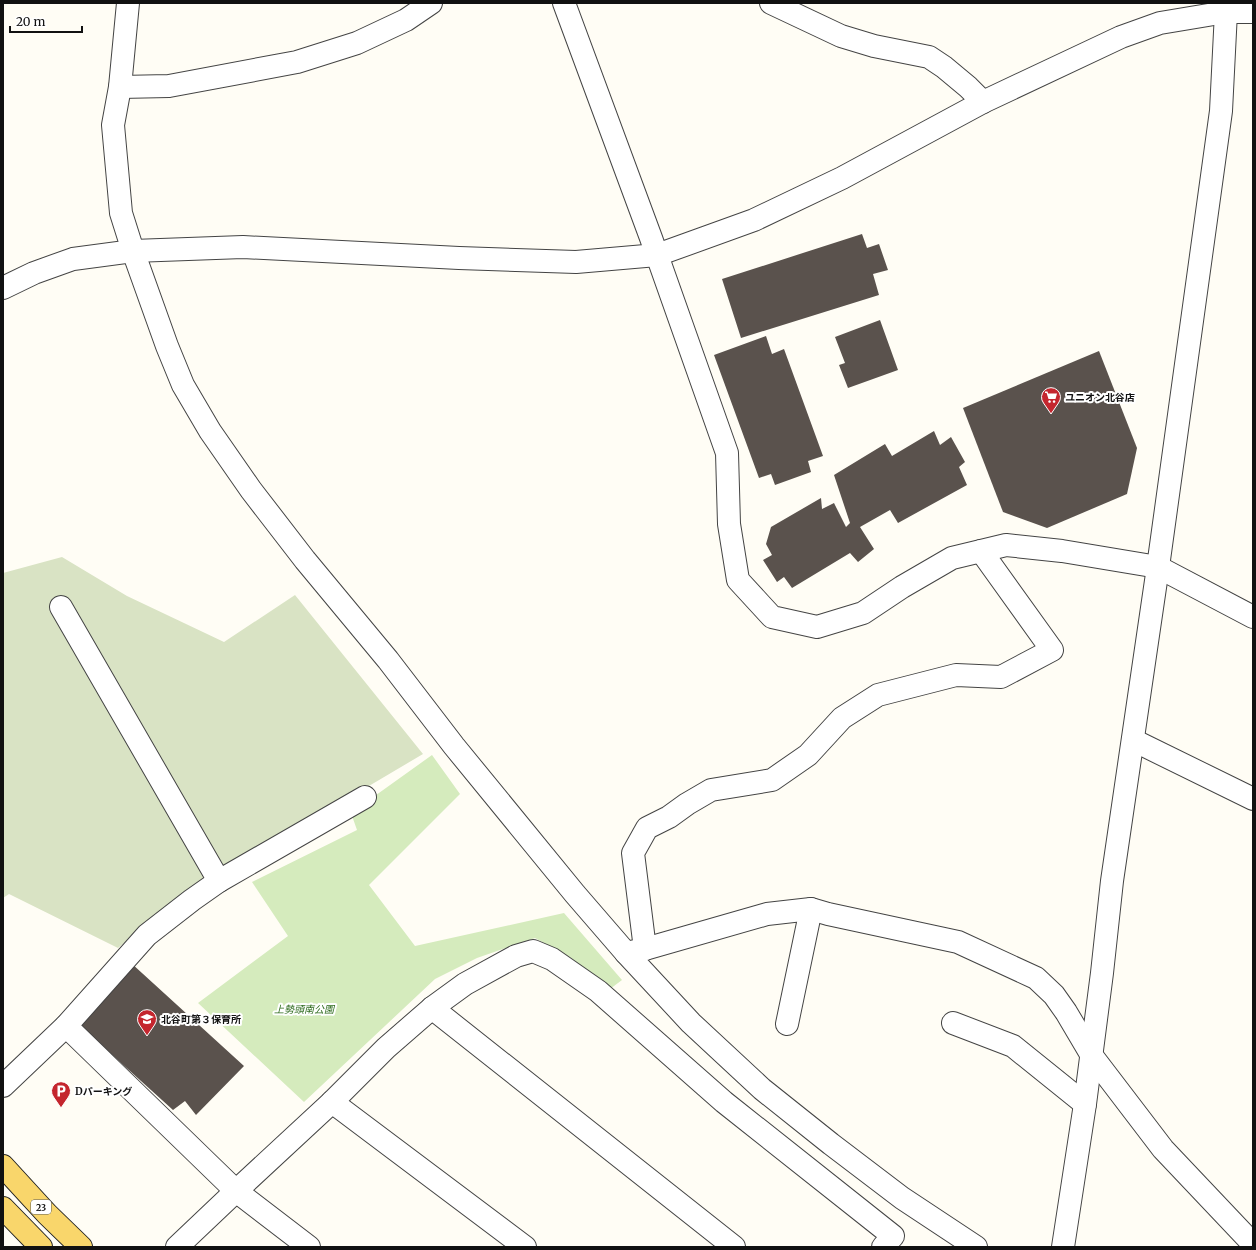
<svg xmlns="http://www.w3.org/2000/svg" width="1256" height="1250" font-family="Merriweather,'Noto Sans JP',serif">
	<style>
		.green { fill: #d5ebbd }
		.cemetery { fill: #d9e3c4 }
		.building { fill: #5a524d }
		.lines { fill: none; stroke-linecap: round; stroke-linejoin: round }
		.minor-casing { stroke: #444; stroke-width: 24 }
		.major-casing { stroke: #222; stroke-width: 24 }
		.minor { stroke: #fff; stroke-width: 22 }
		.major { stroke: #f9d66b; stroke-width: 22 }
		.labels { text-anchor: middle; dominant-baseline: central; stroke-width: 4; stroke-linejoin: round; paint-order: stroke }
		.shield { fill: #fff; stroke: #585858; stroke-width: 1 }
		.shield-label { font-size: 9px; font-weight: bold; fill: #111 }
		.poi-label { font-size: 10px; font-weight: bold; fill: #111; stroke: #fff; text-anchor: start }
		.park-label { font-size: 10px; font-style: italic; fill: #2f6b1f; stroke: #fff }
	</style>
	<rect width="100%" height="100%" fill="#fffdf5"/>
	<!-- green -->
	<path class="green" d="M432,755l28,39 -91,91 46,61 149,-33 58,67 -12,9 -39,-31 -36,-20 -58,20 -42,21 -131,123 -106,-99 90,-67 -36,-54 105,-52 -6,-17z"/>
	<!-- cemetery -->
	<path class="cemetery" d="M62,557l65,39 97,46 71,-47 128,159 -201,119 -59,37 -45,38 -109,-54 -6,4v-325z"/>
	<!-- building -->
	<g class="building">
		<path d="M862,234l5,14 12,-4 9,26 -15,4 6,21 -138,43 -19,-59z"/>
		<path d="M880,320l18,50 -50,18 -9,-23 6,-2 -10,-26z"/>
		<path d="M766,336l6,18 12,-5 39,107 -15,5 3,11 -36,13 -4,-11 -12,4 -45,-123z"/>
		<path d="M1099,351l38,97 -10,46 -80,34 -44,-16 -40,-104z"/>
		<path d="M934,431l6,14 11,-8 14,25 -6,5 8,18 -69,38 -8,-13 -30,17 14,22 -16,13 -8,-9 -58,35 -8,-11 -7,5 -14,-22 9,-5 -6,-11 5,-17 50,-29 1,11 12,-6 12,24 4,-4 -16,-48 51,-31 7,12z"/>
		<path d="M131,963l113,103 -48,49 -11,-14 -12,9 -96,-87z"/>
	</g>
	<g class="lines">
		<!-- minor casing -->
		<g class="minor-casing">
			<g id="minor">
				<path d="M128,3l-8,84 -7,38 8,88 12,38 34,95 16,39 27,46 41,59 54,70 83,100 66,86 121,148 51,59 65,70 71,66 69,55 71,54 74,49"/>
				<path d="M564,3l87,235 76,215 2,71 9,56 34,37 45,10 46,-14 39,-26 50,-29 54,-13 56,6 96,16 95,50"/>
				<path d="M771,3l70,33 33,10 55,11 15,10 24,20 15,15"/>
				<path d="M120,87l49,-1 128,-24 60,-19 49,-23 25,-17"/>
				<path d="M3,288l31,-15 39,-14 60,-8 110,-4 216,11 117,4 81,-7 97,-35 88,-42 141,-76 138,-65 39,-14 66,-11h27"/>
				<path d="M61,607l158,274"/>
				<path d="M1133,740l120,59"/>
				<path d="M645,949l-12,-96 14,-25 22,-11 18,-13 24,-14 61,-10 36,-25 34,-37 36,-23 78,-20 45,2 51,-27 -71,-99"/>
				<path d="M626,953l19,-4 122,-35 44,-5 17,5 130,28 78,36 18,17 12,17 26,44 71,93 90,95"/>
				<path d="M432,1008l302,239"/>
				<path d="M953,1023l60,23 72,58"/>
				<path d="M787,1024l24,-115"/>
				<path d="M66,1026l170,165 73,56"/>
				<path d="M3,1086l63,-60 81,-91 45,-35 27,-19 146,-84"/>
				<path d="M332,1102l193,145"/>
				<path d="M177,1247l59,-56 96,-89 54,-54 46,-40 33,-24 51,-28 17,-5 19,8 46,32 126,111 169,134 -10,11"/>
				<path d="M1063,1247l22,-143 17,-131 10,-92 46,-314 63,-456 5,-99 2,-9"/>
			</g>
		</g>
		<!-- major casing -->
		<g class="major-casing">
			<g id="major">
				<path d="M3,1166l44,48 34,33"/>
				<path d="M3,1208l38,39"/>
			</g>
		</g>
		<!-- minor -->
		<use href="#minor" class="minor"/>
		<!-- major -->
		<use href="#major" class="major"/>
	</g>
	<!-- icons -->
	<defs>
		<g id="supermarket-pin" transform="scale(1)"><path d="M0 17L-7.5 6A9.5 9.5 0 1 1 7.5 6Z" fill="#c4262e" stroke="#fff"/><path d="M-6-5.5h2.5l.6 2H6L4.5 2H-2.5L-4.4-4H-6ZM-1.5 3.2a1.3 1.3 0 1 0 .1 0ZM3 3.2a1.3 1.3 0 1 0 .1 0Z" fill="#fff"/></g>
		<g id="school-pin" transform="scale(1)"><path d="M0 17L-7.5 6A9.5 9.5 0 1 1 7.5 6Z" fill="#c4262e" stroke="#fff"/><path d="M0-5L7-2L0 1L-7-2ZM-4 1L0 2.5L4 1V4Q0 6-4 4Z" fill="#fff"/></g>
		<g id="parking-pin" transform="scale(1)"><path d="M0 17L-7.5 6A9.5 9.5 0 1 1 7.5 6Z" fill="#c4262e" stroke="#fff"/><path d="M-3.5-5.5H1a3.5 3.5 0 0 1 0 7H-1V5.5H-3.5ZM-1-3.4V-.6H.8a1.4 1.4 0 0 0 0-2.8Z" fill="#fff"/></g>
	</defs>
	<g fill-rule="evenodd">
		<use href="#supermarket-pin" x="1051" y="397"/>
		<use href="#school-pin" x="147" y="1019"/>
		<use href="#parking-pin" x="61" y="1091"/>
	</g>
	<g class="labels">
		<!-- shield labels -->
		<rect class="shield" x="31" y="1200" width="20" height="14" rx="3"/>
		<g class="shield-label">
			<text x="41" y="1207">23</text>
		</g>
		<!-- poi labels -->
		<g class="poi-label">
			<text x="1065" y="397">ユニオン北谷店</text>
			<text x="161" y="1019">北谷町第３保育所</text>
			<text x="75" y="1091">Dパーキング</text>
		</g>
		<!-- park labels -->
		<g class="park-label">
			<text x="304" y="1009">上勢頭南公園</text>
		</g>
	</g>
	<!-- border -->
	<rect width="1256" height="1250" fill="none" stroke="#111111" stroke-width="8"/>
	<!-- scale -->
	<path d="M10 26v6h72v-6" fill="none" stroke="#111111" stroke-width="2"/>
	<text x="16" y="26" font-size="12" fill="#111111" stroke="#ffffff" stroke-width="3" paint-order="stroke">20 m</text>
</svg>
